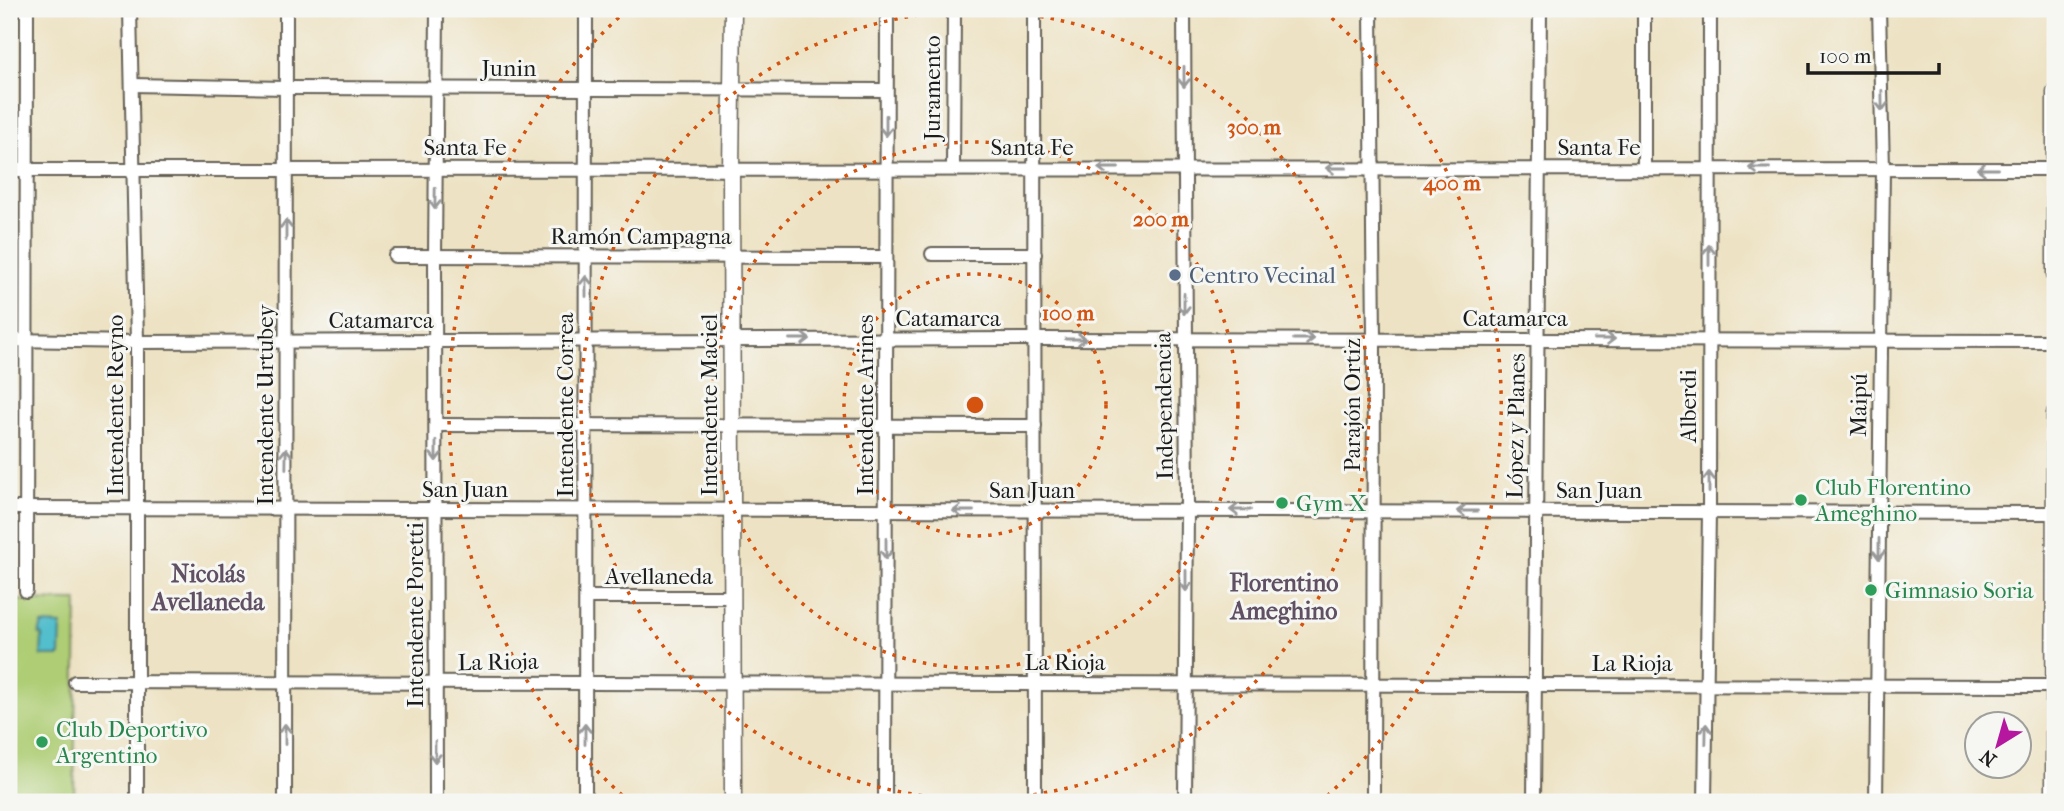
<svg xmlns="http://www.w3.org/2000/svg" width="2064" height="811" font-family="'IM FELL French Canon',serif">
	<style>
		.green { fill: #aecd75; stroke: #657448; stroke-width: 2 }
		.water { fill: #52becc; stroke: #376d74; stroke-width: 2 }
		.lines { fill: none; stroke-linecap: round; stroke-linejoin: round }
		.minor-casing { stroke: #656156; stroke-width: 16 }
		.major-casing { stroke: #656156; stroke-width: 19 }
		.minor { stroke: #fff; stroke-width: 12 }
		.major { stroke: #fff; stroke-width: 16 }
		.oneway { stroke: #999 }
		.ring { fill: none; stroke: #d4530e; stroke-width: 3.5; stroke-dasharray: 3.5 7 }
		.service-dot { fill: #5c6f8a; stroke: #f6f6f2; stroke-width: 2.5 }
		.leisure-dot { fill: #2e9e5b; stroke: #f6f6f2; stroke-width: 2.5 }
		.labels { text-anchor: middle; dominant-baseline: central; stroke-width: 6; stroke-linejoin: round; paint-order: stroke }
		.street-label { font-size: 23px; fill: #1c1c1c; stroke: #f6f6f2 }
		.service-label { font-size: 23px; fill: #4e5e75; stroke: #f6f6f2; text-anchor: start }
		.leisure-label { font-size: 23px; fill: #27864d; stroke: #f6f6f2; text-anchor: start }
		.neighbourhood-label { font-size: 24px; font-weight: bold; fill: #605064; stroke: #f6f6f2 }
		.centre { fill: #d4530e; stroke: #f6f6f2; stroke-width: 3.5 }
		.ring-label { font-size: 21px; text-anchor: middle; font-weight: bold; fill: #d4530e; stroke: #f6f6f2; stroke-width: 6; stroke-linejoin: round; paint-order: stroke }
	</style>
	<rect width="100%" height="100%" fill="#f6f6f2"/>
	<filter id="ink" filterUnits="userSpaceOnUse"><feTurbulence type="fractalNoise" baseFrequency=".0143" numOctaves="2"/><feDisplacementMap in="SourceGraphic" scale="14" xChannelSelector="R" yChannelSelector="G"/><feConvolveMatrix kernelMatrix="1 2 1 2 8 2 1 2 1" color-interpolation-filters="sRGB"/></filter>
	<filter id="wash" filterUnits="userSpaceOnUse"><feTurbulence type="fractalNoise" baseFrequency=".00686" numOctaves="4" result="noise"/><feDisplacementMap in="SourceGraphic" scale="28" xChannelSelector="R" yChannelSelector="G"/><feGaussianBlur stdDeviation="1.57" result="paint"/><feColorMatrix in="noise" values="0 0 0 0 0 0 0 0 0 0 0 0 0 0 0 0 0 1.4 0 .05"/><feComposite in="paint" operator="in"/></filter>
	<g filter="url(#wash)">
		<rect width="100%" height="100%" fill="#ede2c3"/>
		<!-- green -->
		<path class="green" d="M9,600l68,1 -3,201h-65z"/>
		<!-- water -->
		<path class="water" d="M42,624l19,1 -1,31h-19l1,-21 -3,-1z"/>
	</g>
	<g filter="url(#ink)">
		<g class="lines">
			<!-- minor casing -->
			<g class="minor-casing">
				<g id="minor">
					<path d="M130,9l7,333v460"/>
					<path d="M1034,9l1,793"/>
					<path d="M1184,9l3,501 -2,292"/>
					<path d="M1371,9l3,330 -1,463"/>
					<path d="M1644,9v159"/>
					<path d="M132,85l154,3 600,2"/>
					<path d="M953,168l1,-159"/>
					<path d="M9,170l2046,-1"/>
					<path d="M932,254h103"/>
					<path d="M395,256l491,1"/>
					<path d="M9,340l128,2 898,-3 1020,2"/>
					<path d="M437,425l598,1"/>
					<path d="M9,508l2046,5"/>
					<path d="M26,591l1,-582"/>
					<path d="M586,597h146"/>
					<path d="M75,682l1980,4"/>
					<path d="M285,802l1,-793"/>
					<path d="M436,802l-1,-545 2,-248"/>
					<path d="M585,802l1,-793"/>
					<path d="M885,802l2,-793"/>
					<path d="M1534,802l6,-793"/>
					<path d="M1705,802l4,-291 1,-502"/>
					<path d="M1876,802l7,-634 -4,-159"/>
				</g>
			</g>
			<!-- major casing -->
			<g class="major-casing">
				<g id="major">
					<path d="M2055,92v182"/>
					<path d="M733,802l-2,-632 2,-161"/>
					<path d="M2054,802l1,-389"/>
				</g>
			</g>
			<!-- minor -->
			<use href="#minor" class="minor"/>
			<!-- major -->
			<use href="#major" class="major"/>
		</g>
		<!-- one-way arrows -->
		<defs><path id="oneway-shaft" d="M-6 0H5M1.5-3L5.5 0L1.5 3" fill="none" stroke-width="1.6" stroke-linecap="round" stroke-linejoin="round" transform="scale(1.75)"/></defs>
		<g class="oneway">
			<use href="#oneway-shaft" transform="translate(1184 77) rotate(90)"/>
			<use href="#oneway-shaft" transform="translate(1882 101) rotate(89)"/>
			<use href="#oneway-shaft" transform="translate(886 126) rotate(90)"/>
			<use href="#oneway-shaft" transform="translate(1108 168) rotate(180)"/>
			<use href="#oneway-shaft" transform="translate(1336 168) rotate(-180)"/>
			<use href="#oneway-shaft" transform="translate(1759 168) rotate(-180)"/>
			<use href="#oneway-shaft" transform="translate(1987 169) rotate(-180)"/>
			<use href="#oneway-shaft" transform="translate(435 199) rotate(91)"/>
			<use href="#oneway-shaft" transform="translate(286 230) rotate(-90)"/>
			<use href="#oneway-shaft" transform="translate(1709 255) rotate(-90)"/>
			<use href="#oneway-shaft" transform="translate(586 286) rotate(-90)"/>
			<use href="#oneway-shaft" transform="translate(1184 304) rotate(90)"/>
			<use href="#oneway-shaft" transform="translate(800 339)"/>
			<use href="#oneway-shaft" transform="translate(1076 339)"/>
			<use href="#oneway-shaft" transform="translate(1304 339)"/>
			<use href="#oneway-shaft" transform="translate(1605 339)"/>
			<use href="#oneway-shaft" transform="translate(436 451) rotate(90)"/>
			<use href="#oneway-shaft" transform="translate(286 458) rotate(-89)"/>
			<use href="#oneway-shaft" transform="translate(1709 482) rotate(-90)"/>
			<use href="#oneway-shaft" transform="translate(1240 510) rotate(-180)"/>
			<use href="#oneway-shaft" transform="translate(963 511) rotate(180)"/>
			<use href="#oneway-shaft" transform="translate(1467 511) rotate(-180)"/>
			<use href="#oneway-shaft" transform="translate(886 549) rotate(90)"/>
			<use href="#oneway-shaft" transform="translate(1879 549) rotate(90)"/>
			<use href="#oneway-shaft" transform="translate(1186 581) rotate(90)"/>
			<use href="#oneway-shaft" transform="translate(285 734) rotate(-90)"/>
			<use href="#oneway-shaft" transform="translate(585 734) rotate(-90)"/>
			<use href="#oneway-shaft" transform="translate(1706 734) rotate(-89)"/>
			<use href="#oneway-shaft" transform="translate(435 752) rotate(90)"/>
		</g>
	</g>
	<!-- distance rings -->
	<g class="ring">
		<circle cx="975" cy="405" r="131"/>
		<circle cx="975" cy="405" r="263"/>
		<circle cx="975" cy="405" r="394"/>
		<path d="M630 802A526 526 0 0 1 626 11M1324 11A526 526 0 0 1 1320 802"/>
	</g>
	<!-- markers -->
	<circle class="service-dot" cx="1175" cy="275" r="7"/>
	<g class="leisure-dot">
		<circle cx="1801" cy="500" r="7"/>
		<circle cx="1282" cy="503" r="7"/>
		<circle cx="1871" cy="590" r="7"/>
		<circle cx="42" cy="742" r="7"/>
	</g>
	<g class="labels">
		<!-- street labels -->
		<g class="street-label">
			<text x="509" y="68">Junin</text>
			<text transform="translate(932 88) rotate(-90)">Juramento</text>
			<text x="465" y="147">Santa Fe</text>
			<text x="1032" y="147">Santa Fe</text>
			<text x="1599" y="147">Santa Fe</text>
			<text x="641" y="236">Ramón Campagna</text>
			<text x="948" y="318">Catamarca</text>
			<text x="1515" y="318">Catamarca</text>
			<text x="381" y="320">Catamarca</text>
			<text transform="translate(115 405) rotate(-90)">Intendente Reyno</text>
			<text transform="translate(265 405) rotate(-90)">Intendente Urtubey</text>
			<text transform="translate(565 405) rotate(-90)">Intendente Correa</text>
			<text transform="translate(709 405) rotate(-90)">Intendente Maciel</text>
			<text transform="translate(865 405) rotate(-90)">Intendente Arines</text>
			<text transform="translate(1352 405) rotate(-90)">Parajón Ortiz</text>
			<text transform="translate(1859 405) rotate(-89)">Maipú</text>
			<text transform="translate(1164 406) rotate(-91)">Independencia</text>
			<text transform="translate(1688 406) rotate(-90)">Alberdi</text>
			<text transform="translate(1516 426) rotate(-89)">López y Planes</text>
			<text x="465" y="489">San Juan</text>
			<text x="1032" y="490">San Juan</text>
			<text x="1599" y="490">San Juan</text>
			<text x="659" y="576">Avellaneda</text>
			<text transform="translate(415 615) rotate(-90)">Intendente Poretti</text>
			<text transform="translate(498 662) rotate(-1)">La Rioja</text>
			<text x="1065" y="662">La Rioja</text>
			<text x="1632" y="663">La Rioja</text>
		</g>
		<!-- service labels -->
		<g class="service-label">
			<text x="1189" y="275">Centro Vecinal</text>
		</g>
		<!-- leisure labels -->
		<g class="leisure-label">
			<text x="1815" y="487">Club Florentino<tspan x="1815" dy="26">Ameghino</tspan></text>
			<text x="1296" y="503">Gym X</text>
			<text x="1885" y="590">Gimnasio Soria</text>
			<text x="56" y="729">Club Deportivo<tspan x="56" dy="26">Argentino</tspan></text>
		</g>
		<!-- neighbourhood labels -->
		<g class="neighbourhood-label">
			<text x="208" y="574">Nicolás<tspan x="208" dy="28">Avellaneda</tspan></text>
			<text x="1284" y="583">Florentino<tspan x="1284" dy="28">Ameghino</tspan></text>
		</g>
	</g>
	<circle cx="975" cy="405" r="10" class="centre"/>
	<g class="ring-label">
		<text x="1254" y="134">300 m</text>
		<text x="1452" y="190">400 m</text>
		<text x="1161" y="226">200 m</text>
		<text x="1068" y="320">100 m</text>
	</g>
	<!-- margin -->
	<rect width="2064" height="811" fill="none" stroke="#f6f6f2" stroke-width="35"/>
	<!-- north arrow -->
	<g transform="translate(1998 745) rotate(217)"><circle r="33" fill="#f6f6f2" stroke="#9f9f9c" stroke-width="2"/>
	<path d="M0-5L12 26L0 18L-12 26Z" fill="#b5179e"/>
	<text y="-10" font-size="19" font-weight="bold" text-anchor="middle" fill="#1c1c1c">N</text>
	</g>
	<!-- scale -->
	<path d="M1808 63v10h131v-10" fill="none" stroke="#1c1c1c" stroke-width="3.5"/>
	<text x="1819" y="63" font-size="21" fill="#1c1c1c" stroke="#f6f6f2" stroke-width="5" paint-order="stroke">100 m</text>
</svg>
